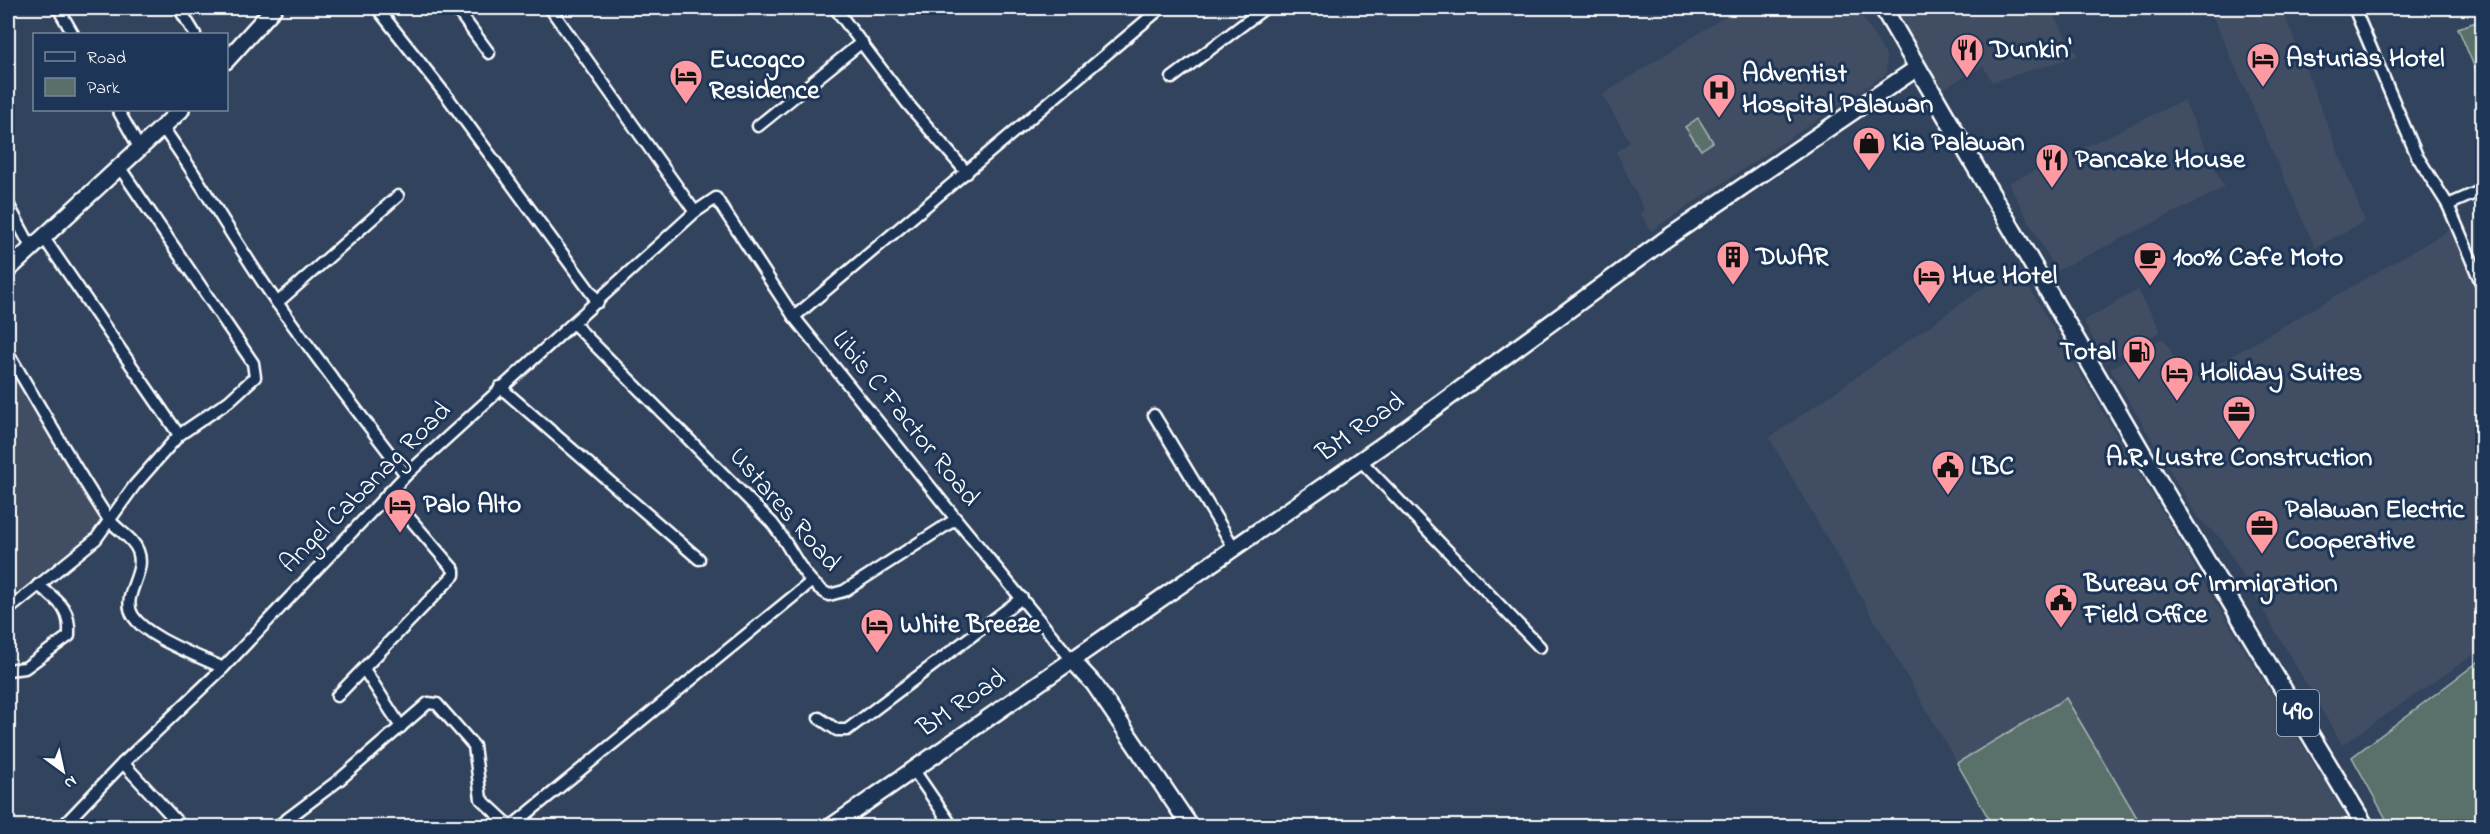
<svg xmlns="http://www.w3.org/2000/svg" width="2490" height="834" font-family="'Indie Flower',sans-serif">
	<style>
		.built { fill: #414d62 }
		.green { fill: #5a6f6a; stroke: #acb7b4; stroke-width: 1.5 }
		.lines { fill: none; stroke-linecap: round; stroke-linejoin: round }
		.street-casing { stroke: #fff; stroke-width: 15 }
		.secondary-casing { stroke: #fff; stroke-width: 20 }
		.primary-casing { stroke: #fff; stroke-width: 21 }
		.street { stroke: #1d3557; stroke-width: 10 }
		.secondary { stroke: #1d3557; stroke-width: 15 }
		.primary { stroke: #1d3557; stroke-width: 16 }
		.labels { text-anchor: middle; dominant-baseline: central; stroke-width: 6; stroke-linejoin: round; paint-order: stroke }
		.shield { fill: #1d3557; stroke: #bbc2cd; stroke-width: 1.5 }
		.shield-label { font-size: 26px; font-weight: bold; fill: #fff }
		.poi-label { font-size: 27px; font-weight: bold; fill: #fff; stroke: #1d3557; text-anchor: start }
		.street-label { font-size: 27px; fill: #fff; stroke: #1d3557 }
	</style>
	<rect width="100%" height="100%" fill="#32435d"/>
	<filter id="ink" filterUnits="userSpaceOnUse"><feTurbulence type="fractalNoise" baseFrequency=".0167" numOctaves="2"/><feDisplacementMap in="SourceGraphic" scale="12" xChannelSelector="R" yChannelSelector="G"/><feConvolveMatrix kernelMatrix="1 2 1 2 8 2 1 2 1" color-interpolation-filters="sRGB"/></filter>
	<g filter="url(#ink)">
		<!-- built -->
		<g class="built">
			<path d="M1738,8h119l29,47 1,18 -236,158 -11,-18 4,-3 -28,-58 14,-10 -28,-47z"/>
			<path d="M1892,8h157l29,48 -86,26 -9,-16 -42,24z"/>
			<path d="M2209,8h73l83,213 -50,27z"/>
			<path d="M2184,100l40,88 -168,83 -48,-88z"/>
			<path d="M2453,228l29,68v353l-140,96 -120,-205 -25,-23 -87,-148 53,-31 25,43z"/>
			<path d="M2016,265l202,341 134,220h-175l-5,-8 -15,8h-15l-76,-128 -109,65 -188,-325z"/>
			<path d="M2138,290l23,41 -55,31 -23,-41z"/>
			<path d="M8,353l101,167 -101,80z"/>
		</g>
		<!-- green -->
		<g class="green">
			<path d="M2482,20v65l-24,-57z"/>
			<path d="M1698,118l15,24 -12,8 -16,-23z"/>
			<path d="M2482,659v167h-92l-38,-69z"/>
			<path d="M2066,698l76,128h-149l-36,-63z"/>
		</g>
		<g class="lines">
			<!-- street casing -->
			<g class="street-casing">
				<g id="street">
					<path d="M58,8l15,26"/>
					<path d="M179,8l16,26"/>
					<path d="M377,8l72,91 149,203"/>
					<path d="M456,8l33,45"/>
					<path d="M550,8l145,204"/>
					<path d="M835,8l72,95 60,70"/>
					<path d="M2354,8l63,148 31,49 34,80"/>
					<path d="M1172,78l93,-70"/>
					<path d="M118,110l22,39"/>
					<path d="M758,126l104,-84"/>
					<path d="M163,128c41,57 74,119 115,176 41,58 85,114 128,171"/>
					<path d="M8,204l24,45"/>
					<path d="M2448,205l34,-15"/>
					<path d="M44,238l135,197"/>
					<path d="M277,303l121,-107"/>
					<path d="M794,317l367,-309"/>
					<path d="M574,324l198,199c19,23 30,58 57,72l15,-4 112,-72"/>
					<path d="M8,353c33,55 64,111 99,164 9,13 26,20 31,34 9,23 -18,44 -5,65 14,22 66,40 90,52"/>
					<path d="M500,387l199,172"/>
					<path d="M1154,415l79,131"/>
					<path d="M1360,460l180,187"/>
					<path d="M8,610l88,-71 38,-53 45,-51 50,-34 26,-24 -2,-14 -133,-195"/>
					<path d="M364,669l37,58"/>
					<path d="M8,670l17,-2 44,-32c2,-28 -11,-35 -31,-51"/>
					<path d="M337,696l117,-121v-5l-66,-77"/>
					<path d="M819,718l18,12h10l175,-132"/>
					<path d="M123,763l58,63"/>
					<path d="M913,769l39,57"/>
					<path d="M63,826l60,-63 100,-95 183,-193 289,-263 21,-14 78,119 162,202 116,141"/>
					<path d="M278,826l61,-46 89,-77 9,1 37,42 7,53 29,27"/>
					<path d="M512,826l299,-244"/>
				</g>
			</g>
			<!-- secondary casing -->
			<g class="secondary-casing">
				<g id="secondary">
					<path d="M226,61l48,-53"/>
					<path d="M8,270l173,-160"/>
					<path d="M1072,660l22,24 96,142"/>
					<path d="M832,826l571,-395 260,-190 254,-173"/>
				</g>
			</g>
			<!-- primary casing -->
			<g class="primary-casing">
				<path id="primary" d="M1883,8l282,484 200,334"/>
			</g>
			<!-- street -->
			<use href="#street" class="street"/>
			<!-- secondary -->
			<use href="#secondary" class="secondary"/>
			<!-- primary -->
			<use href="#primary" class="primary"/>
		</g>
	</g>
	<!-- icons -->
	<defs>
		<g id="restaurant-pin" transform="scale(1.725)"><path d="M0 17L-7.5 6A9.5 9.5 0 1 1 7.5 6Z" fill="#ff9aa2" stroke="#1d3557"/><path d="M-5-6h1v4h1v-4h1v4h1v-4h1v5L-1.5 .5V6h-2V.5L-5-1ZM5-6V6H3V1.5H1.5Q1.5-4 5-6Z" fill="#111"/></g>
		<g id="hotel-pin" transform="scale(1.725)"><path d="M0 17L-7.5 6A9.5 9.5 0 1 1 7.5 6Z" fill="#ff9aa2" stroke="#1d3557"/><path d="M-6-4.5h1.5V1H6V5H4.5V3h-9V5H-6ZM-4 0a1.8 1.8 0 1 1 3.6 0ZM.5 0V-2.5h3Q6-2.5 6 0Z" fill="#111"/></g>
		<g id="hospital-pin" transform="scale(1.725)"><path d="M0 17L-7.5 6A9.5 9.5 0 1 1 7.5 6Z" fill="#ff9aa2" stroke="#1d3557"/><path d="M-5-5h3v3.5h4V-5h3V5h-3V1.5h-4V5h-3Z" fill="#111"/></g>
		<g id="shop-pin" transform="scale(1.725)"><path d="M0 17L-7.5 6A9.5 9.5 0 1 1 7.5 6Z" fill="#ff9aa2" stroke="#1d3557"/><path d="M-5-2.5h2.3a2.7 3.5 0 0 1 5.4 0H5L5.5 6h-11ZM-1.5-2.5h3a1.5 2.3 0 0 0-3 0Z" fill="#111"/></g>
		<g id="building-pin" transform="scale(1.725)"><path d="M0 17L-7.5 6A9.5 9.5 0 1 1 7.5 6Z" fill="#ff9aa2" stroke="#1d3557"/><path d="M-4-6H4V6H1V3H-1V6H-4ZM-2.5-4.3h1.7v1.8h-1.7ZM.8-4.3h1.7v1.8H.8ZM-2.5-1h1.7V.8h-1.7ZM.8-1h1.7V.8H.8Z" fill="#111"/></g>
		<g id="cafe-pin" transform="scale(1.725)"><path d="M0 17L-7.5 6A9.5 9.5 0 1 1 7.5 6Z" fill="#ff9aa2" stroke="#1d3557"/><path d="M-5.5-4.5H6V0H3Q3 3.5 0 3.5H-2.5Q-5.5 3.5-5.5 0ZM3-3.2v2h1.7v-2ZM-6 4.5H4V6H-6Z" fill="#111"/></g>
		<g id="fuel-pin" transform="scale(1.725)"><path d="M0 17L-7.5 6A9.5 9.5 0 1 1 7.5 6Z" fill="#ff9aa2" stroke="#1d3557"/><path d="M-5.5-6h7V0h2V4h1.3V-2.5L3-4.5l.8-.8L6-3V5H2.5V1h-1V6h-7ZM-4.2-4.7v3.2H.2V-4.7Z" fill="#111"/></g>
		<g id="office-pin" transform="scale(1.725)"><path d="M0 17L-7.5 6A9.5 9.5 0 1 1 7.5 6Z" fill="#ff9aa2" stroke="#1d3557"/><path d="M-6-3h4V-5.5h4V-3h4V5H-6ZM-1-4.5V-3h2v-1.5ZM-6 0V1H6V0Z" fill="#111"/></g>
		<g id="civic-pin" transform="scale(1.725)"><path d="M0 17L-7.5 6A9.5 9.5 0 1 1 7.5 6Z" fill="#ff9aa2" stroke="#1d3557"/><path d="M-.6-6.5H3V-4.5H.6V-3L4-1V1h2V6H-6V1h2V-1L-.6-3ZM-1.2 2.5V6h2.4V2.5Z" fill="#111"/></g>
	</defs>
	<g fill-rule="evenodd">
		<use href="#restaurant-pin" x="1967" y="50"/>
		<use href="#hotel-pin" x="2263" y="59"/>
		<use href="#hotel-pin" x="686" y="76"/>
		<use href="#hospital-pin" x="1719" y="90"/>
		<use href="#shop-pin" x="1869" y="143"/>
		<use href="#restaurant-pin" x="2052" y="160"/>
		<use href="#building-pin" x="1733" y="257"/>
		<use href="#cafe-pin" x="2150" y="258"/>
		<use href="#hotel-pin" x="1929" y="276"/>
		<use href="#fuel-pin" x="2139" y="352"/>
		<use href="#hotel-pin" x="2177" y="373"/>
		<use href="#office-pin" x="2239" y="412"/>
		<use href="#civic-pin" x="1948" y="467"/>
		<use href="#hotel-pin" x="400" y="505"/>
		<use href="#office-pin" x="2262" y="526"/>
		<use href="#civic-pin" x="2061" y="600"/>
		<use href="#hotel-pin" x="877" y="625"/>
	</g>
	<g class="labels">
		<!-- shield labels -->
		<rect class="shield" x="2277" y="690" width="42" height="46" rx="4.5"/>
		<g class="shield-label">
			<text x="2298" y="713">490</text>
		</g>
		<!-- poi labels -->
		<g class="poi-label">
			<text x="1990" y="50">Dunkin'</text>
			<text x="2286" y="59">Asturias Hotel</text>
			<text x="709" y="60">Eucogco<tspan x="709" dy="31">Residence</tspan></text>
			<text x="1742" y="74">Adventist<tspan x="1742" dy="31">Hospital Palawan</tspan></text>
			<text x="1892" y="143">Kia Palawan</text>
			<text x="2075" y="160">Pancake House</text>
			<text x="1756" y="257">DWAR</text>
			<text x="2173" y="258">100% Cafe Moto</text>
			<text x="1952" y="276">Hue Hotel</text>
			<text x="2116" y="352" text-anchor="end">Total</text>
			<text x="2200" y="373">Holiday Suites</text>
			<text x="2239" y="458" text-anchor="middle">A.R. Lustre Construction</text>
			<text x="1971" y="467">LBC</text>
			<text x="423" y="505">Palo Alto</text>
			<text x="2285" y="510">Palawan Electric<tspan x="2285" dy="31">Cooperative</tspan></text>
			<text x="2084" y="584">Bureau of Immigration<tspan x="2084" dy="31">Field Office</tspan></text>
			<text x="900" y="625">White Breeze</text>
		</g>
		<!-- street labels -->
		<g class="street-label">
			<text transform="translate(905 419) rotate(51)">Libis C Factor Road</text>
			<text transform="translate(1361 428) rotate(-35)">BM Road</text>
			<text transform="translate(366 488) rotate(-45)">Angel Cabanag Road</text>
			<text transform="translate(784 510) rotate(49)">Ustares Road</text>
			<text transform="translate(962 704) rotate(-34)">BM Road</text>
		</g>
	</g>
	<!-- margin -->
	<rect width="2490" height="834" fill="none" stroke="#1d3557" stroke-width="30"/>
	<rect x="15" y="15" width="2460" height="804" fill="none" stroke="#fff" stroke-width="2" filter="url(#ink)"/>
	<!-- legend -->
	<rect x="33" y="33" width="195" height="78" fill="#1d3557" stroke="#77869a" stroke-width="1.5"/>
	<rect x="45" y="52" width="30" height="9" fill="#1d3557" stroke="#77869a" stroke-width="1.5"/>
	<text x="87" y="63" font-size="18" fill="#ffffff">Road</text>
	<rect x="45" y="78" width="30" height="18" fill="#5a6f6a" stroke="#77869a" stroke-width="1.5"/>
	<text x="87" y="93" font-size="18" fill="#ffffff">Park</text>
	<!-- north arrow -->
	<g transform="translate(63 771) rotate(147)" stroke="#1d3557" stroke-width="4.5" paint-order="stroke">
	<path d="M0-4.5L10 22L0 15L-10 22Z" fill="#ffffff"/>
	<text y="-9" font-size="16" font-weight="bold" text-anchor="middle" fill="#ffffff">N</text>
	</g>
</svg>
